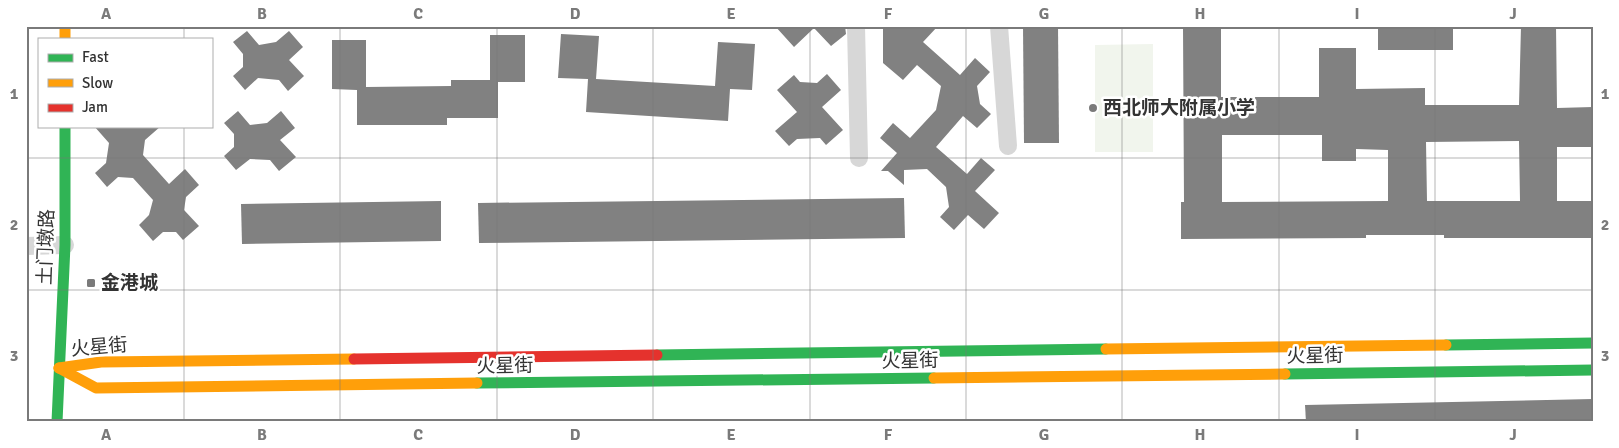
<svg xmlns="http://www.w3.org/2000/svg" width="1619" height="448" font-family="Signika,'Noto Sans SC',sans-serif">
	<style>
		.green { fill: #f1f5ed }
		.building { fill: #818181; fill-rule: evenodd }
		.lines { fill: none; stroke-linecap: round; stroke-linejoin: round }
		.street { stroke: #d7d7d7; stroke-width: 18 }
		.fast { stroke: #30b455; stroke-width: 11 }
		.slow { stroke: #ff9f0a; stroke-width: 11 }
		.jam { stroke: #e5322d; stroke-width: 11 }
		.grid { fill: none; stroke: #7a7a7a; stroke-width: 1; stroke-opacity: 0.55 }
		.poi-dot { fill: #7a7a7a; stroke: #fff; stroke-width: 2 }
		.labels { text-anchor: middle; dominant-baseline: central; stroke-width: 5; stroke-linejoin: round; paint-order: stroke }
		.poi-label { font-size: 19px; font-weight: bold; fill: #333; stroke: #fff; text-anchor: start }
		.street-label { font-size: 19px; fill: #333; stroke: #fff }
		.neatline { fill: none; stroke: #7a7a7a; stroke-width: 2 }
		.grid-label { font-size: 16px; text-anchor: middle; font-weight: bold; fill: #7a7a7a }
	</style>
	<rect width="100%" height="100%" fill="#fff"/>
	<!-- green -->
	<path class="green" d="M1153,44v108h-58v-107z"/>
	<!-- building -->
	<g class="building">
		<path d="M775,26h70l1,8 -15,12 -17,-18 -20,19z"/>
		<path d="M883,26h55l-15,16 37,33 15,-17 15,14 -13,14 3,18 11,10 -14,14 -14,-12 -27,31 31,27 14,-16 14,12 -20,21 24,22 -15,16 -16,-14 -14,15 -14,-13 9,-10 -3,-20 -19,-18 -23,1v15l-16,-14h-7l16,-18 -17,-15 13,-15 17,15 26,-28 5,-24 -24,-21 -14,15 -20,-17z"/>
		<path d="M1023,26h35l1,117h-35z"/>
		<path d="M1183,26h38v71h98v-49h37v41l69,-1v17h94l2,-79h35l1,82 36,-1v40h-36v54h36v37h-149v-3h-78v3l-185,1v-37h3zM1222,135h100v26h34v-12l32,1v51l-166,1zM1519,141l1,60h-93l-1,-59z"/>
		<rect x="1378" y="26" width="75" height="24"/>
		<path d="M247,31l12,14 17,-3 13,-11 14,16 -14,13 15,16 -16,15 -9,-11 -21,-2 -13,12 -12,-14 10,-9v-13l-10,-12z"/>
		<path d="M561,34l38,2 -3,43 119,7 3,-44 37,2 -3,46 -22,-1 -2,32 -142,-9 2,-33 -30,-1z"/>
		<path d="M490,35h35v47h-27v36h-51v7h-90v-35l-25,-1v-49h34v47l85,-1v-6h39z"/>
		<path d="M827,74l14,16 -19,17 21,23 -17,15 -6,-7 -23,1 -8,7 -14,-15 22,-19 -20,-22 17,-15 6,7 17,1z"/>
		<path d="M238,111l12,14 17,-2 14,-12 14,17 -15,12 16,17 -17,14 -9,-11 -20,-1 -14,11 -12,-14 10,-9v-13l-10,-11z"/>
		<path d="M94,126h67l-16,14 -2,15 26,29 16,-15 14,16 -13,12 -2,13 15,16 -16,14 -7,-8h-13l-10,9 -14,-16 10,-10 4,-15 -20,-22 -15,-1 -11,10 -12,-14 11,-10 3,-20z"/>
		<path d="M904,198l1,40 -426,5 -1,-40z"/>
		<path d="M441,201v40l-199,3 -1,-40z"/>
		<path d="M1593,399v23h-287l-1,-17z"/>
	</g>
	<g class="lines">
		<!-- street -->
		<g class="street">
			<path d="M856,26l3,132"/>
			<path d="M999,26l9,120"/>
			<path d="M26,246l39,-1"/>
		</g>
		<!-- fast -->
		<g class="fast">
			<path d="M1446,345l147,-2"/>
			<path d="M657,355l449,-6"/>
			<path d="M1285,374l308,-4"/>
			<path d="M477,383l457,-5"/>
			<path d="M57,422l8,-177v-119"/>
		</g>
		<!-- slow -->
		<g class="slow">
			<path d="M65,26v13"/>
			<path d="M1106,349l340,-4"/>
			<path d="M59,368l37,20 381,-5"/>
			<path d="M59,368l42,-6 253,-3"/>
			<path d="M934,378l351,-4"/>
		</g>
		<!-- jam -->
		<path class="jam" d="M354,359l303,-4"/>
	</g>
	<!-- grid -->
	<path class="grid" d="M184,26v13M340,26v396M497,26v396M653,26v396M810,26v396M966,26v396M1122,26v396M1279,26v396M1435,26v396M184,126v296M26,158h1567M26,290h1567"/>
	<!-- markers -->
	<g class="poi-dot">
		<circle cx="1093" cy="108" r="5"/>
		<rect x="86" y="278" width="10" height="10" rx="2.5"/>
	</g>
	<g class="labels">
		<!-- poi labels -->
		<g class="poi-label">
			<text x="1103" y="108">西北师大附属小学</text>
			<text x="101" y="283">金港城</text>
		</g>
		<!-- street labels -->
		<g class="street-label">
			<text transform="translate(46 247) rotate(-88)">土门墩路</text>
			<text transform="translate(99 347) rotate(-5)">火星街</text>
			<text transform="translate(1315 356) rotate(-1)">火星街</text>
			<text transform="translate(910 361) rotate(-1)">火星街</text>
			<text transform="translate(505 366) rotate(-1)">火星街</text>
		</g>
	</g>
	<!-- border -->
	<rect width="1619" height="448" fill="none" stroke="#ffffff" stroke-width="55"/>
	<!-- legend -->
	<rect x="38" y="38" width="175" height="90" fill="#ffffff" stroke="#adadad"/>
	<rect x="48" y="54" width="25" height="8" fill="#30b455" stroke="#adadad"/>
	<text x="82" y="62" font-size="15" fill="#333333">Fast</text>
	<rect x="48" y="79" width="25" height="8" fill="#ff9f0a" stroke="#adadad"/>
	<text x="82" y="88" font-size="15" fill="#333333">Slow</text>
	<rect x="48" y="104" width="25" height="8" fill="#e5322d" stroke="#adadad"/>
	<text x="82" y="112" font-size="15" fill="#333333">Jam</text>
	<rect x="28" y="28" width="1564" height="392" class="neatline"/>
	<g class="grid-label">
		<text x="106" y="19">A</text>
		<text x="262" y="19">B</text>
		<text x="418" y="19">C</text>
		<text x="575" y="19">D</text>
		<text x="731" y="19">E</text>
		<text x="888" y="19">F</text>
		<text x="1044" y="19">G</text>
		<text x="1200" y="19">H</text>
		<text x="1357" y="19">I</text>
		<text x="1513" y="19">J</text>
		<text x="14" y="99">1</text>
		<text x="1605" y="99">1</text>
		<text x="14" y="230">2</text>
		<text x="1605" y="230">2</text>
		<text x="14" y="361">3</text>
		<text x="1605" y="361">3</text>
		<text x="106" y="440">A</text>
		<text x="262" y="440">B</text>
		<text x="418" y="440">C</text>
		<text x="575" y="440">D</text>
		<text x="731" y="440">E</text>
		<text x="888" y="440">F</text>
		<text x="1044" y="440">G</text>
		<text x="1200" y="440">H</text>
		<text x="1357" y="440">I</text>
		<text x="1513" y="440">J</text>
	</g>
</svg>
